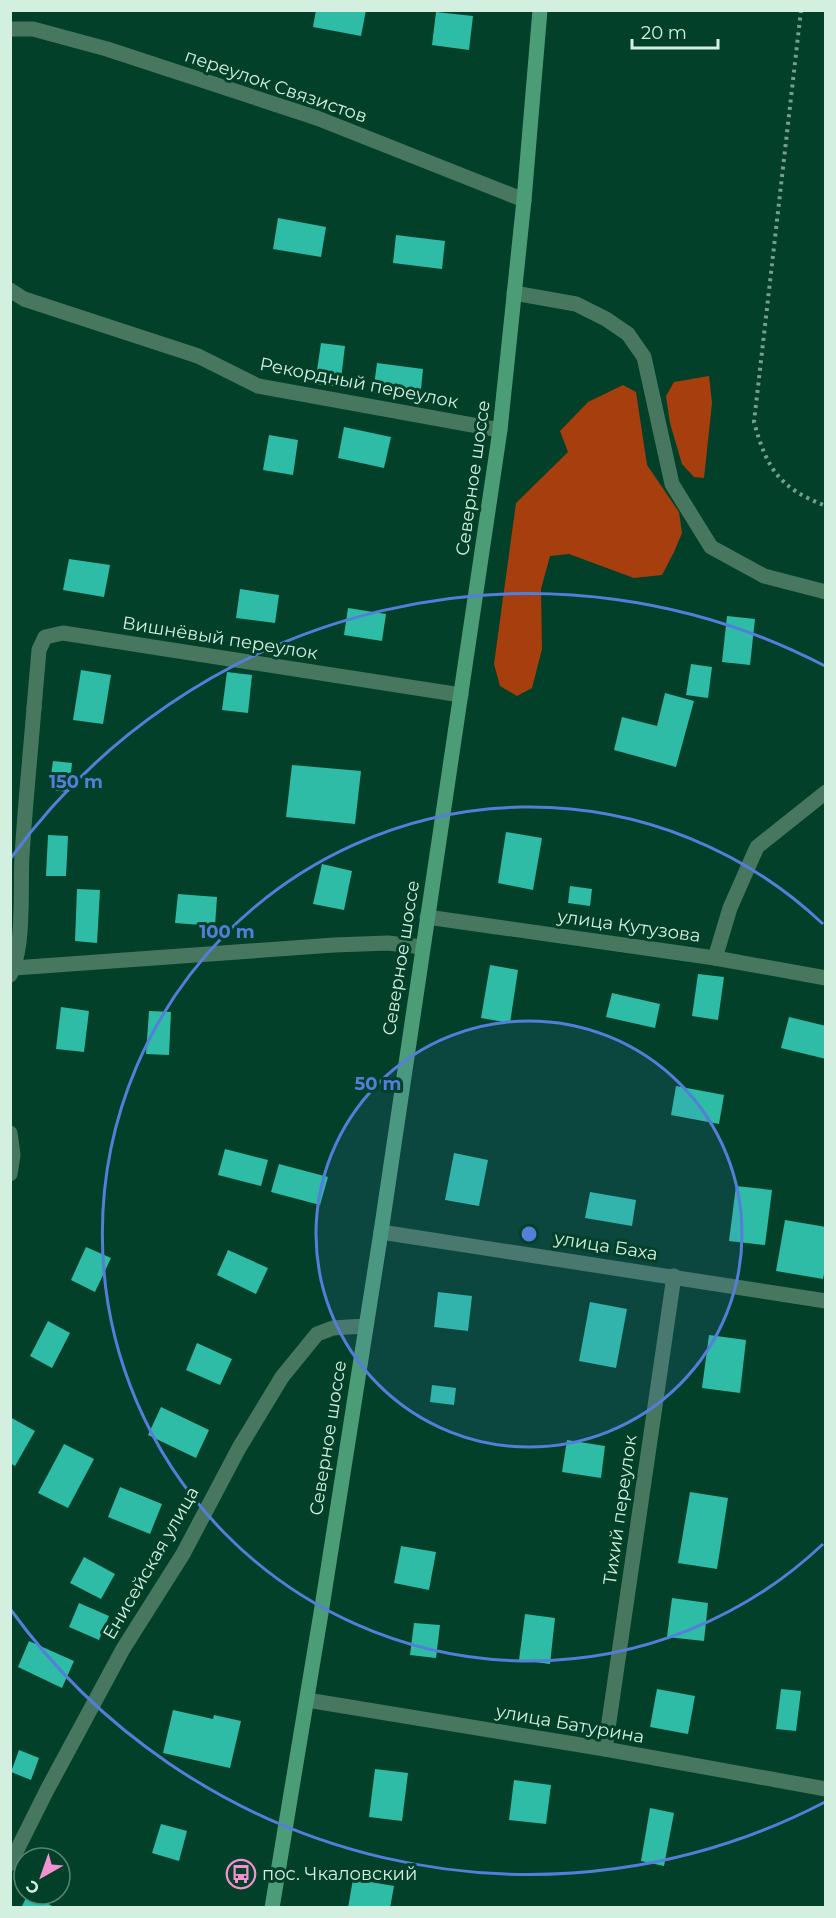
<svg xmlns="http://www.w3.org/2000/svg" width="836" height="1918" font-family="Montserrat,sans-serif">
	<style>
		.forest { fill: #a73e0d }
		.building { fill: #2ebca7 }
		.lines { fill: none; stroke-linecap: round; stroke-linejoin: round }
		.path { stroke: #75a08d; stroke-width: 4; stroke-dasharray: 3 4.5; stroke-linecap: butt }
		.lane { stroke: #47785f; stroke-width: 15 }
		.street { stroke: #47785f; stroke-width: 15 }
		.secondary { stroke: #4a9d76; stroke-width: 15 }
		.ring { fill: none; stroke: #547eda; stroke-width: 3 }
		.labels { text-anchor: middle; dominant-baseline: central; stroke-width: 6; stroke-linejoin: round; paint-order: stroke }
		.street-label { font-size: 18px; fill: #d3efdf; stroke: #034029 }
		.poi-label { font-size: 18px; fill: #d3efdf; stroke: #034029; text-anchor: start }
		.centre { fill: #547eda; stroke: #034029; stroke-width: 3 }
		.ring-label { font-size: 18px; text-anchor: middle; font-weight: bold; fill: #547eda; stroke: #034029; stroke-width: 6; stroke-linejoin: round; paint-order: stroke }
	</style>
	<rect width="100%" height="100%" fill="#034029"/>
	<!-- forest -->
	<g class="forest">
		<path d="M709,376l3,27 -8,75 -10,-1 -12,-13 -12,-41 -4,-27 8,-14z"/>
		<path d="M623,385l13,7 11,73 32,47 3,21 -8,19 -12,23 -28,3 -65,-24 -19,2 -9,33 1,60 -10,39 -15,8 -17,-10 -6,-22 22,-161 52,-51 -8,-21 28,-29z"/>
	</g>
	<!-- building -->
	<g class="building">
		<path d="M316,10h50l-5,26 -48,-9z"/>
		<path d="M436,12l37,4 -4,34 -37,-5z"/>
		<path d="M278,218l48,9 -5,30 -48,-8z"/>
		<path d="M396,235l49,6 -3,28 -49,-6z"/>
		<path d="M321,343l24,3 -5,41 -25,-3z"/>
		<path d="M377,363l46,6 -3,30 -47,-6z"/>
		<path d="M344,427l47,10 -7,31 -46,-10z"/>
		<path d="M269,435l29,5 -5,35 -30,-5z"/>
		<path d="M69,559l41,6 -6,32 -41,-7z"/>
		<path d="M240,589l39,6 -4,28 -39,-5z"/>
		<path d="M348,608l38,6 -4,27 -38,-6z"/>
		<path d="M727,616l28,3 -5,46 -28,-3z"/>
		<path d="M691,664l21,3 -4,31 -22,-3z"/>
		<path d="M81,670l30,5 -8,49 -30,-4z"/>
		<path d="M227,672l25,3 -4,38 -26,-3z"/>
		<path d="M665,693l29,8 -18,66 -62,-17 8,-33 35,9z"/>
		<path d="M53,761l19,2 -3,29 -20,-2z"/>
		<path d="M292,765l69,6 -6,53 -69,-7z"/>
		<path d="M506,832l36,6 -9,52 -35,-7z"/>
		<path d="M48,835l20,1 -2,40h-20z"/>
		<path d="M322,864l30,7 -8,39 -31,-6z"/>
		<path d="M570,886l22,3 -2,17 -22,-3z"/>
		<path d="M77,889l23,1 -3,53 -22,-2z"/>
		<path d="M178,894l39,3 -2,29 -40,-3z"/>
		<path d="M490,965l28,5 -8,53 -29,-5z"/>
		<path d="M698,974l26,3 -6,43 -26,-4z"/>
		<path d="M612,993l48,11 -5,24 -49,-11z"/>
		<path d="M61,1007l28,4 -5,41 -28,-3z"/>
		<path d="M149,1011l22,1 -2,43 -23,-1z"/>
		<path d="M789,1017l37,9v33l-45,-11z"/>
		<path d="M676,1086l48,9 -5,29 -48,-9z"/>
		<path d="M225,1149l43,11 -7,26 -43,-11z"/>
		<path d="M454,1153l34,7 -9,46 -34,-6z"/>
		<path d="M279,1164l49,13 -8,28 -49,-13z"/>
		<path d="M736,1186l36,4 -7,55 -36,-4z"/>
		<path d="M590,1192l46,8 -4,26 -47,-8z"/>
		<path d="M785,1220l41,7v37l-3,15 -47,-8z"/>
		<path d="M86,1247l25,11 -16,34 -24,-12z"/>
		<path d="M228,1250l40,18 -12,26 -39,-19z"/>
		<path d="M438,1292l34,4 -4,35 -34,-4z"/>
		<path d="M590,1302l37,7 -11,59 -37,-7z"/>
		<path d="M48,1321l22,12 -18,35 -22,-12z"/>
		<path d="M709,1335l37,5 -6,53 -38,-5z"/>
		<path d="M197,1343l35,16 -12,26 -34,-15z"/>
		<path d="M432,1385l24,3 -2,17 -24,-3z"/>
		<path d="M161,1407l48,23 -13,28 -48,-23z"/>
		<path d="M10,1417l25,14 -20,35 -5,-3z"/>
		<path d="M567,1440l38,6 -4,32 -39,-6z"/>
		<path d="M64,1444l30,15 -26,49 -30,-15z"/>
		<path d="M120,1487l42,17 -12,30 -42,-17z"/>
		<path d="M690,1492l38,6 -11,71 -39,-6z"/>
		<path d="M401,1546l35,6 -7,38 -35,-7z"/>
		<path d="M84,1557l31,17 -14,25 -31,-16z"/>
		<path d="M672,1598l36,5 -4,38 -37,-4z"/>
		<path d="M79,1603l30,13 -10,24 -30,-13z"/>
		<path d="M525,1614l30,4 -5,46 -31,-4z"/>
		<path d="M414,1623l26,2 -4,33 -26,-3z"/>
		<path d="M29,1641l45,20 -12,27 -44,-21z"/>
		<path d="M657,1689l38,7 -7,38 -38,-7z"/>
		<path d="M781,1689l20,2 -5,40 -20,-2z"/>
		<path d="M173,1710l40,9 1,-4 27,6 -11,47 -67,-15z"/>
		<path d="M19,1750l20,8 -8,22 -20,-8z"/>
		<path d="M375,1769l33,4 -6,48 -33,-4z"/>
		<path d="M514,1780l37,5 -5,39 -37,-4z"/>
		<path d="M650,1808l24,5 -10,53 -23,-5z"/>
		<path d="M161,1824l26,7 -8,30 -27,-8z"/>
		<path d="M353,1879l41,7 -4,22h-42z"/>
		<path d="M28,1894h1l27,14h-35z"/>
	</g>
	<g class="lines">
		<!-- path -->
		<path class="path" d="M801,10l-47,412c13,47 25,66 72,84"/>
		<!-- lane -->
		<g class="lane">
			<path d="M10,29h23l74,20 210,69 207,82"/>
			<path d="M10,290l14,9 174,57 60,30 242,44"/>
			<path d="M514,293l62,11 30,15 22,15 16,23 28,127 39,63 53,29 62,16"/>
			<path d="M34,708l5,-58 6,-13 18,-4 398,62"/>
			<path d="M427,917l288,41 111,20"/>
			<path d="M715,958l15,-50 27,-61 69,-55"/>
			<path d="M14,968l320,-23 54,-2 34,4"/>
			<path d="M381,1232l445,69"/>
			<path d="M307,1700l298,49 221,40"/>
			<path d="M605,1749l69,-473"/>
		</g>
		<!-- street -->
		<g class="street">
			<path d="M10,975c15,-28 10,-87 12,-119 3,-49 8,-98 12,-148"/>
			<path d="M10,1133l3,22 -3,19"/>
			<path d="M10,1864l37,-74 76,-141 60,-95 56,-106 43,-71 35,-43 16,-6 32,-2"/>
		</g>
		<!-- secondary -->
		<path class="secondary" d="M272,1908l50,-301 59,-375 119,-802 24,-230 16,-190"/>
	</g>
	<!-- distance rings -->
	<circle cx="529" cy="1234" r="213" fill="#547eda" fill-opacity=".12"/>
	<g class="ring">
		<circle cx="529" cy="1234" r="213"/>
		<path d="M823 1544A427 427 0 1 1 823 924"/>
		<path d="M825 1802A640 640 0 0 1 11 1610M11 858A640 640 0 0 1 825 666"/>
	</g>
	<!-- icons -->
	<defs>
		<g id="bus-ring" transform="scale(1.5)"><circle r="9.5" fill="#034029" stroke="#f491d3" stroke-width="1.5"/><path d="M-5-6H5V4H4V6H2V4H-2V6H-4V4H-5ZM-3.5-4V0h7V-4ZM-3.5 1.2v1.5H-2V1.2ZM2 1.2v1.5H3.5V1.2Z" fill="#f491d3"/></g>
	</defs>
	<g fill-rule="evenodd">
		<use href="#bus-ring" x="241" y="1874"/>
	</g>
	<g class="labels">
		<!-- street labels -->
		<g class="street-label">
			<text transform="translate(276 86) rotate(19)">переулок Связистов</text>
			<text transform="translate(359 383) rotate(11)">Рекордный переулок</text>
			<text transform="translate(473 478) rotate(-82)">Северное шоссе</text>
			<text transform="translate(220 638) rotate(9)">Вишнёвый переулок</text>
			<text transform="translate(629 926) rotate(8)">улица Кутузова</text>
			<text transform="translate(401 958) rotate(-81)">Северное шоссе</text>
			<text transform="translate(606 1246) rotate(9)">улица Баха</text>
			<text transform="translate(328 1438) rotate(-81)">Северное шоссе</text>
			<text transform="translate(620 1510) rotate(-82)">Тихий переулок</text>
			<text transform="translate(151 1563) rotate(-60)">Енисейская улица</text>
			<text transform="translate(570 1724) rotate(10)">улица Батурина</text>
		</g>
		<!-- poi labels -->
		<g class="poi-label">
			<text x="262" y="1874">пос. Чкаловский</text>
		</g>
	</g>
	<circle cx="529" cy="1234" r="9" class="centre"/>
	<g class="ring-label">
		<text x="76" y="788">150 m</text>
		<text x="227" y="938">100 m</text>
		<text x="378" y="1090">50 m</text>
	</g>
	<!-- border -->
	<rect width="836" height="1918" fill="none" stroke="#d3efdf" stroke-width="24"/>
	<!-- north arrow -->
	<g transform="translate(42 1876) rotate(220)"><circle r="28" fill="#034029" stroke="#568672" stroke-width="1.5"/>
	<path d="M0-4.5L10 22L0 15L-10 22Z" fill="#f491d3"/>
	<text y="-9" font-size="16" font-weight="bold" text-anchor="middle" fill="#d3efdf">С</text>
	</g>
	<!-- scale -->
	<path d="M632 39v9h86v-9" fill="none" stroke="#d3efdf" stroke-width="3"/>
	<text x="641" y="39" font-size="18" fill="#d3efdf" stroke="#034029" stroke-width="4.5" paint-order="stroke">20 m</text>
</svg>
